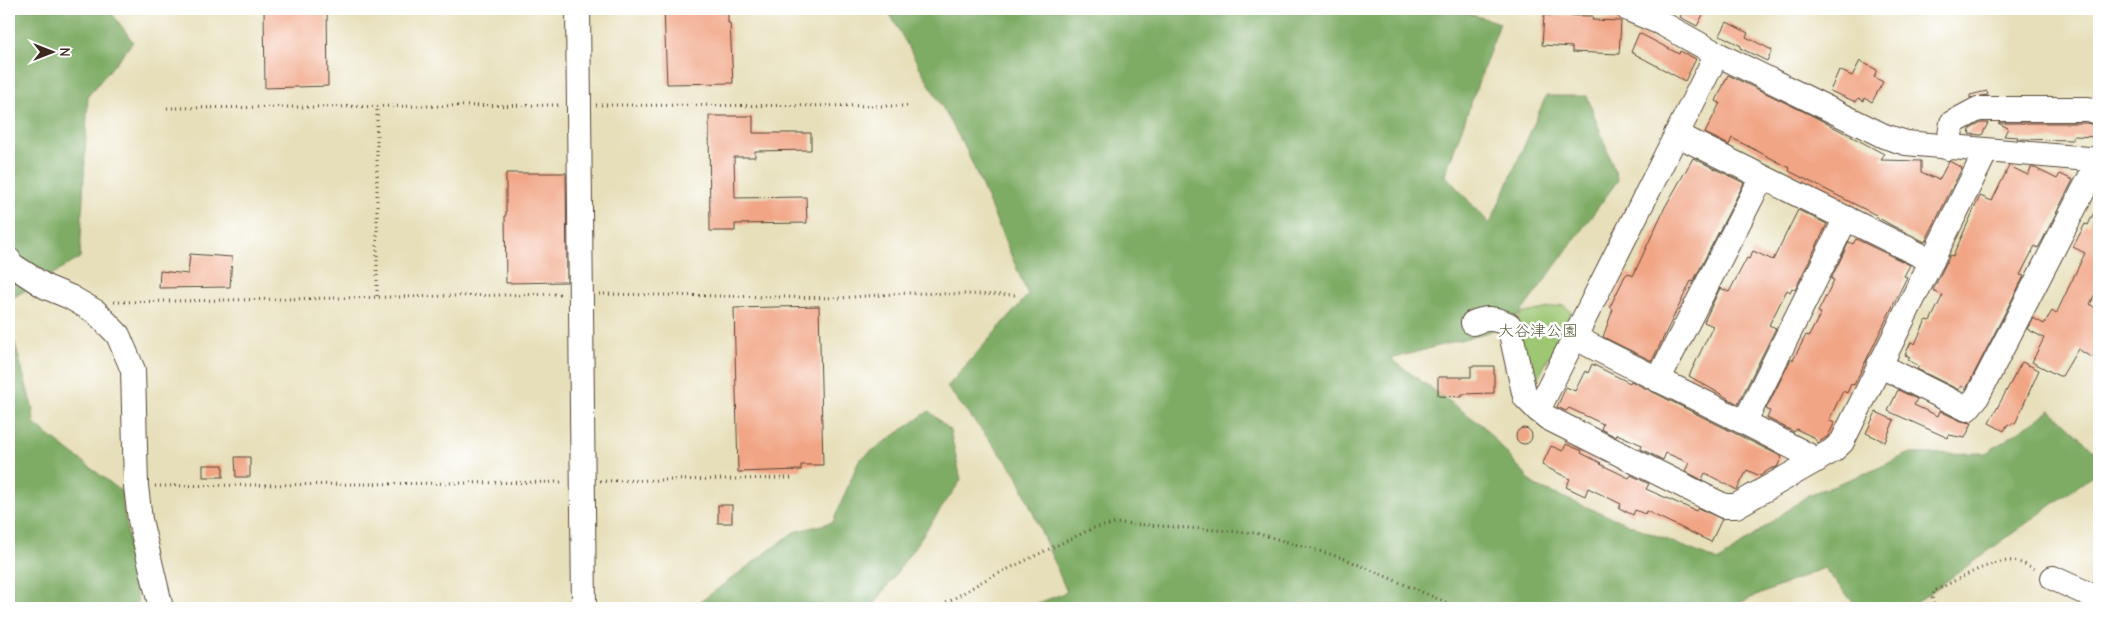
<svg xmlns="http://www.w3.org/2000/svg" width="2108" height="617" font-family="'Comic Neue','Klee One',sans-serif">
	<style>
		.green { fill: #9dc773; stroke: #6c7848 }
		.forest { fill: #7eac65; stroke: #5c6b42 }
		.building { fill: #f1a585 }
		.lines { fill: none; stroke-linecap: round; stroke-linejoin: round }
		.minor-casing { stroke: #554535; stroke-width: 26 }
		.path { stroke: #554535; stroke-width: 3; stroke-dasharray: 1 4; stroke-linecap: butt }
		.minor { stroke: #fff; stroke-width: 24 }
		.labels { text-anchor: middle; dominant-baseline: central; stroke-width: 5; stroke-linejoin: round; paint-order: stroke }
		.park-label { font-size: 16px; fill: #585938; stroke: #fff }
	</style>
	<rect width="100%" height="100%" fill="#fff"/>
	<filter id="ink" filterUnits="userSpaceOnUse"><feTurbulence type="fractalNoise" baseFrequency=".02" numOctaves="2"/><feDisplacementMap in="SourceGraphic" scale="10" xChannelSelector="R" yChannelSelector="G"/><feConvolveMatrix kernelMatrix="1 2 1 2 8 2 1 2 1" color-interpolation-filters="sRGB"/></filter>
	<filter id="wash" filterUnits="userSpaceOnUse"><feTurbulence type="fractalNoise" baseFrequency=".0096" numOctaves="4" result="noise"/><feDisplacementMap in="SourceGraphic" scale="20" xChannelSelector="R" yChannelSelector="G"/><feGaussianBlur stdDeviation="1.12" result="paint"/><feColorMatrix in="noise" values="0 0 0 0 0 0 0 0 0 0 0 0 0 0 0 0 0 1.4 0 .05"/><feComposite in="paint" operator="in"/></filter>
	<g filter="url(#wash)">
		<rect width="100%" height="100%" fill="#e7dfba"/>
		<!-- green -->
		<path class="green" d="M1563,305l9,7 -41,80 -16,-66 5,-12z"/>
		<!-- forest -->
		<g class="forest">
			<path d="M9,9h100l24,33 -45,54 -8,162 -71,42z"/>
			<path d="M887,9h566l47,14 -55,152 45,49 56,-128h41l31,84 -98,134 -31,18 -98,27 92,67 52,60 184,75 89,-66 61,-23 39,-18 78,-1 65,-43 48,45v16l-190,137h-51l-34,-40 -97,40h-702l42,-16 -51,-119 -69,-86 81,-92 -61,-144z"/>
			<path d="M9,321l24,89 1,14 87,67 18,117h-130z"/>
			<path d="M929,411l21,19 11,50 -89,128h-180l102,-76 39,-10 26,-62z"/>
		</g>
		<g id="blocks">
			<!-- building -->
			<g class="building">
				<path d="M264,9h63l1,77 -63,2z"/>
				<path d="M664,9h64v14h2l3,60 -66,1z"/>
				<path d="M1684,9h22l-9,17 -17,-9z"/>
				<path d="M1544,15l49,1 -1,4 29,1 -2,33 -47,-2v-5l-30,-2z"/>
				<path d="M1727,22l21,11 -2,4 26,13 -5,11 -27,-13 1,-2 -21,-11z"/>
				<path d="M1639,33l40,21 1,-3 16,8 -11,22 -54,-29z"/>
				<path d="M1860,61l17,9 -3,7 9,5 -11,20 -7,-4 -1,3 -6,-3 -2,4 -26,-11 9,-21 13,6z"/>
				<path d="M1728,75l83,40 73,39 -3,6 40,1v11l18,8 10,-19 13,7 -37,74 -32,-16 -18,-10 1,-1 -87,-44 1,-3 -58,-30 -3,7 -24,-12 15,-30 -4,-2z"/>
				<path d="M1987,91l1,4 -18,3v-3z"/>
				<path d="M709,116h44v17h58v17l-56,1v6h-21l1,41 71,-1 1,26 -72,1v7h-25z"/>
				<path d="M1981,123h7l-6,12 -13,-1 1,-5z"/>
				<path d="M1998,123h88l13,3v11l-26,-1v4l-56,-1 1,-2 -14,-1 4,-8z"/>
				<path d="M1693,158l51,25 -51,99 -2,-1 -39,80 -49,-24 10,-28 -3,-2 15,-31 3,-3 5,3 32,-69z"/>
				<path d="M2009,166l19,9 3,-7h4l22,11 3,-5 13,6 -31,61 -4,7 -3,-2 -15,29 4,1 -58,113 -5,-3 -2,4 -42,-21 2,-3 -11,-6 2,-3 -5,-2 6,-13 4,2 11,-24 4,1 13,-26 -10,-5 17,-35 3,1 27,-60 12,5z"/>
				<path d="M506,173h60l1,109 -61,1 -1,-68h1z"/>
				<path d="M2099,202v86l-9,16 9,7v36l-7,11 -14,-9 -16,27h-3l-27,-14 12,-24 -17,-9 6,-11 11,6 8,-13 4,3 29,-61 -12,-6 12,-23 3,1z"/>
				<path d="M1798,210l29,14 -32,66 -3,-2 -2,4 -3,-2 -18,35 7,3 -38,76 -49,-28 24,-50 -9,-4 16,-34 9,4 18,-34 2,1 4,-8 20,9z"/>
				<path d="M1856,239l54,26 -6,11 3,1 -53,108 -3,-1 -4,9 -4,-2 -14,29 6,2 -7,14 -10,7 -5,-6 -17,-8 -2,3 -27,-14 3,-7 -4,-2 25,-50 2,1 13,-25 3,1 12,-23 -3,-1 16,-32 -3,-1 18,-37 4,2z"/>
				<path d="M190,254l42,3 -2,30 -71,1 1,-17 28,3z"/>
				<path d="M819,306l4,159h-22v5l-63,2 -4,-164z"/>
				<path d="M2022,362l17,8 -24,54 -3,-1 -1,2 -3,-1 -4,7 -15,-8z"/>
				<path d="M1592,364l38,19 1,-2 151,76 -5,10 -7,2 -10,7 -13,-6 -10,20 -32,-17 -3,7 -17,-9 4,-8 -23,-10 -3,7 -22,-11 1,-4 -25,-11 -1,3 -15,-8 2,-5 -34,-16 -3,3 -9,-4 9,-20 9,4 10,-20 3,2z"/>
				<path d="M1471,366h23v27l-32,1v3l-24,-1v-19h33z"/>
				<path d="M1898,390l19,9 -3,6 24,11 2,-5 21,10 11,2 -7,15 -16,-3 -1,3 -60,-27z"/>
				<path d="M1876,412l18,8 -9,22 -19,-9z"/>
				<circle cx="1524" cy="436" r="8"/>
				<path d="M1566,444l16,7 -1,2 20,10 -1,1 29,14 2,-3 18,9 -3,5 50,22 2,-3 24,11 -11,23 -65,-31 -1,3 -10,-4 -2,5 -14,-7 2,-4 -33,-16 -3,8 -19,-9 4,-8 -28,-14 9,-19 12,5z"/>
				<path d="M235,457h15v20h-14z"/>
				<rect x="203" y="465" width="20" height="12"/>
				<rect x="718" y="505" width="14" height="18"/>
			</g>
		</g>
	</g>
	<g filter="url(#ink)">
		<use href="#blocks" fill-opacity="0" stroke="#554535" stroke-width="1"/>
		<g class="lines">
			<!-- minor casing -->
			<g class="minor-casing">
				<g id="minor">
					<path d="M578,9l6,599"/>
					<path d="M1628,9l33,14 56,31 167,82 22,7 193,17"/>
					<path d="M1717,54l-179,356 10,8 176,88h12l96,-55 10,-9 144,-291"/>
					<path d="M1676,134l256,127"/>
					<path d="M1948,148l4,-25 26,-14h110l11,4"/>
					<path d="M9,260l3,5 34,22 24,10 26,15 22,23 15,35 3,116 4,34 21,88"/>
					<path d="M1473,323c14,-6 23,-5 36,2l16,72 13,13"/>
					<path d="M1574,337c81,42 163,80 243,123"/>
					<path d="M1879,365l88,44 10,-12 122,-237"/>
					<path d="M1658,380l104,-203"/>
					<path d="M1745,421l101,-203"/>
					<path d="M2053,578l46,21"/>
				</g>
			</g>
			<!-- path -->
			<g class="path">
				<path d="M596,105l314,1"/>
				<path d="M167,108l393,-3"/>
				<path d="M599,294l240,4 67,-5 112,2"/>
				<path d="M377,296v-190"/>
				<path d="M114,302l449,-8"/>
				<path d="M600,481l192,-3"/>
				<path d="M155,486l409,-4"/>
				<path d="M938,608l45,-27 110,-53 27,-5 136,10 87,25 116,50"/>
				<path d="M1935,608l-3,-8 2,-9c22,-10 48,-27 73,-30 11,-1 20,4 30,9"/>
			</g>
			<!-- minor -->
			<use href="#minor" class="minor"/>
		</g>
	</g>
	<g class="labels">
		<!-- park labels -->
		<g class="park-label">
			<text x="1538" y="331">大谷津公園</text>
		</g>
	</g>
	<!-- margin -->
	<rect width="2108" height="617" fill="none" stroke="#fff" stroke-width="30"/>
	<!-- north arrow -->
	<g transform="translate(52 52) rotate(90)" stroke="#ffffff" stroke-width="4" paint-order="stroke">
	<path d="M0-4L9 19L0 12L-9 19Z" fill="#3b2a1e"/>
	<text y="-8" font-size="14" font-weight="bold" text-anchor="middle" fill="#3b2a1e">N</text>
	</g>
</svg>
